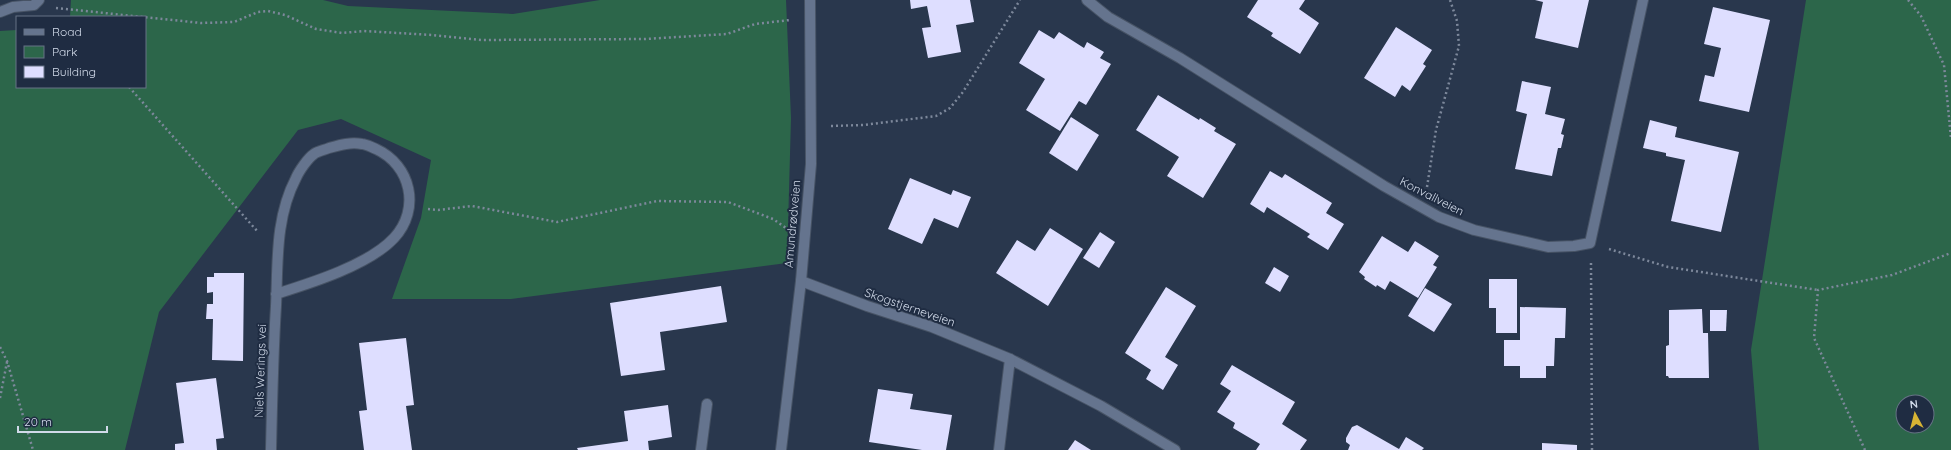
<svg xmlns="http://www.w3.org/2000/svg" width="1951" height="450" font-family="Quicksand,sans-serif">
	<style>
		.green { fill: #2c664a; fill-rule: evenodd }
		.building { fill: #dedeff }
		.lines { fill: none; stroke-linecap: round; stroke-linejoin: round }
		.lane-casing { stroke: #475365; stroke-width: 12 }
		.street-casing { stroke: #475365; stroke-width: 12 }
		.secondary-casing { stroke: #475365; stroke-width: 12 }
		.path { stroke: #7d889b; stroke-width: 2.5; stroke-dasharray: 2 3; stroke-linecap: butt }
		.lane { stroke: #65748e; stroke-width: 10 }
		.street { stroke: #65748e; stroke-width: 10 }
		.secondary { stroke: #65748e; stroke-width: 10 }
		.labels { text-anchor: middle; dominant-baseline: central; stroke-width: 4; stroke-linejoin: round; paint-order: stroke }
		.street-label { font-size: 12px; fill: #d1dae9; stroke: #1f2c42 }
	</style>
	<rect width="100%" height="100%" fill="#29374d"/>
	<!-- green -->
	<g class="green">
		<path d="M71,0h252l25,6 165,8 87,-14h186l5,118 -4,145 -276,36h-119l29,-81 10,-58 -90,-41 -43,11 -139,182 -34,138h-125v-419l17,-1v57h128v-70h-75z"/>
		<path d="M1806,0h145v450h-192l-8,-100zM1903,402h24v24h-24z"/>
	</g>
	<!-- building -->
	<g class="building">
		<path d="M910,0h60l4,22 -18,3 5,27 -33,6 -6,-30 9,-1 -4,-21 -16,3z"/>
		<path d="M1258,0h47l-6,9 20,14 -19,31 -29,-18 2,-3 -26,-16z"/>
		<path d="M1535,0h54l-11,48 -43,-10 8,-36z"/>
		<path d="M1713,7l57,13 -21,92 -50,-11 6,-26 9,2 7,-29 -17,-4z"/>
		<path d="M1396,27l36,23 -9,14 3,2 -16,25 -8,-6 -7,12 -31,-19z"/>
		<path d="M1039,30l15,9 5,-7 25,16 3,-6 17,10 -4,6 11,6 -25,41 -7,-4 -19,30 -34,-21 19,-31 -26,-16z"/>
		<path d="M1522,81l29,6 -6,27 20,5 -4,15 3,1 -3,13h-3l-6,28 -37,-7 12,-55 -11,-3z"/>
		<path d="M1158,95l41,25 1,-2 16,10 -2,3 22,13 -33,54 -36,-22 12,-19 -43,-27z"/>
		<path d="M1071,117l28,18 -22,36 -28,-18z"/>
		<path d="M1650,120l27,7 -2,10 64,15 -18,80 -50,-11 14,-61 -19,-4v-3l-23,-5z"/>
		<path d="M1270,171l12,7 3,-4 47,29 -6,10 18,11 -16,26 -21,-13 3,-3 -43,-27 -3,6 -14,-9z"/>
		<path d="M910,178l41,17 2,-5 18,7 -13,31 -24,-10 -12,26 -34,-15z"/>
		<path d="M1050,228l33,21 -35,57 -52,-33 21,-33 18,11z"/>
		<path d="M1100,232l15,10 -16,26 -16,-10z"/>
		<path d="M1382,236l26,16 7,-11 24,15 -6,9 4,2 -19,31 -28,-17 -5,9 -8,-5 -1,2 -12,-8 1,-2 -6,-5z"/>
		<path d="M1274,267l15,9 -9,16 -15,-9z"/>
		<path d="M214,273h30l-1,88 -31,-1 1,-41h-7l1,-15h6v-12l-6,1v-16h7z"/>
		<path d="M1489,279h28v54h-21v-25h-7z"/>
		<path d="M721,286l6,36 -67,10 5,38 -44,6 -11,-73z"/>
		<path d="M1166,287l30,19 -31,51 13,8 -15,25 -17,-11 5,-9 -26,-17z"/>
		<path d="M1425,288l27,16 -18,28 -26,-16z"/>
		<path d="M1520,307l46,1 -1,30h-10l-1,28h-8v12h-26v-12h-16v-26h16z"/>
		<path d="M1702,309l1,24h5l1,45h-40l-1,-2h-2v-30l3,-1v-35z"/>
		<path d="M1710,310h17l-1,21h-16z"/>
		<path d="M406,338l8,67 -8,1 6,44h-48l-5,-39 8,-1 -8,-67z"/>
		<path d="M1232,365l63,37 -13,22 25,16 -7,10h-44l4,-6 -27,-16 2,-5 -18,-11 14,-21 -11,-7z"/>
		<path d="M216,378l8,60 -8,1 1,11h-42v-6l9,-1 -8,-60z"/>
		<path d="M878,389l35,5 -3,15 42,6 -6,35h-24l-53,-8z"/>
		<path d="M668,405l4,32 -24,4 1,9h-71l-1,-2 51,-7 -4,-30z"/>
		<path d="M1357,425l42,24 7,-12 18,11 -2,2h-74l2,-5 -4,-3v-4l6,-11z"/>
		<path d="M1075,440l16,10h-23z"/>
		<path d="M1542,443l35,2v5h-35z"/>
	</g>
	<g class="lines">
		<!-- lane casing -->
		<g class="lane-casing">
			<path id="lane" d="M0,12l13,-5 21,-2 5,-5"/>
		</g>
		<!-- street casing -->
		<g class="street-casing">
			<g id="street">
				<path d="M1087,0l21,17 72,41 204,128 55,31 35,13 74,17 26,-1 16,-3 53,-243"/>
				<path d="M801,281l66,25 65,21 78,32 91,47 74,44"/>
				<path d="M271,450c1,-48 2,-96 5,-144 2,-43 -1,-88 20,-128 3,-7 12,-20 18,-24 4,-3 11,-4 15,-6 11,-3 21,-6 33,-4 4,0 9,3 14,5 35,16 45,60 18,89 -25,27 -83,45 -118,56"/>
				<path d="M701,450l6,-46"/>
				<path d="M999,450l11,-91"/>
			</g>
		</g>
		<!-- secondary casing -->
		<g class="secondary-casing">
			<path id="secondary" d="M781,450l20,-169 10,-117 -1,-164"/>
		</g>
		<!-- path -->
		<g class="path">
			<path d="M1908,0l13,16 23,49 7,74"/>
			<path d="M56,8l145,15 33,-1 24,-10 10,-1 17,4 31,14 26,4 22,-2 68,4 49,5 164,-1 82,-5 28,-10 35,-4"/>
			<path d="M129,87l129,145"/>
			<path d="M831,126l32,-1 73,-9 14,-8 13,-16 57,-92"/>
			<path d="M1427,187l9,-57 23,-84 -2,-25 -7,-21"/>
			<path d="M428,209l10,1 34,-4 85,16 100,-21 71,1 45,17 13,9"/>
			<path d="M1609,249l59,18 150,23"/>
			<path d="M1591,263l1,187"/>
			<path d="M0,347l7,14 26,89"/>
			<path d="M0,398l7,-36"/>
			<path d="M1865,450l-51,-112 4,-48 74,-15 59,-22"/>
		</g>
		<!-- lane -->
		<use href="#lane" class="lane"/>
		<!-- street -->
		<use href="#street" class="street"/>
		<!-- secondary -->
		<use href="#secondary" class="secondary"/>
	</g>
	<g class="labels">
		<!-- street labels -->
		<g class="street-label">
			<text transform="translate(1432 196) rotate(27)">Konvallveien</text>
			<text transform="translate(792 224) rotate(-85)">Amundrødveien</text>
			<text transform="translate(910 307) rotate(19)">Skogstjerneveien</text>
			<text transform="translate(260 371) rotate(-88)">Niels Werings vei</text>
		</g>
	</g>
	<!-- legend -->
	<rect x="16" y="16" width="130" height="72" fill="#1f2c42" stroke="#667285"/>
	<rect x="24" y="29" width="20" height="6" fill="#65748e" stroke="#667285"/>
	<text x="52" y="36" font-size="12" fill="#d1dae9">Road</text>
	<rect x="24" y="46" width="20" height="12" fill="#2c664a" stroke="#667285"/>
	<text x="52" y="56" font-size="12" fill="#d1dae9">Park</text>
	<rect x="24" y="66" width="20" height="12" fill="#dedeff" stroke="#667285"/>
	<text x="52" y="76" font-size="12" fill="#d1dae9">Building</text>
	<!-- north arrow -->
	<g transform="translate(1915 414) rotate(353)"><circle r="19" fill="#1f2c42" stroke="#667285"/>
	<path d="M0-3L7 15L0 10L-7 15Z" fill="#d7b434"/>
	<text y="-6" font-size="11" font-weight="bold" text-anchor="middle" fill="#d1dae9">N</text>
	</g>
	<!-- scale -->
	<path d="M18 426v6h89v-6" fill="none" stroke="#d1dae9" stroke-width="2"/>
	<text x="24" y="426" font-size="12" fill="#d1dae9" stroke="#1f2c42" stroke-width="3" paint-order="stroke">20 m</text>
</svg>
